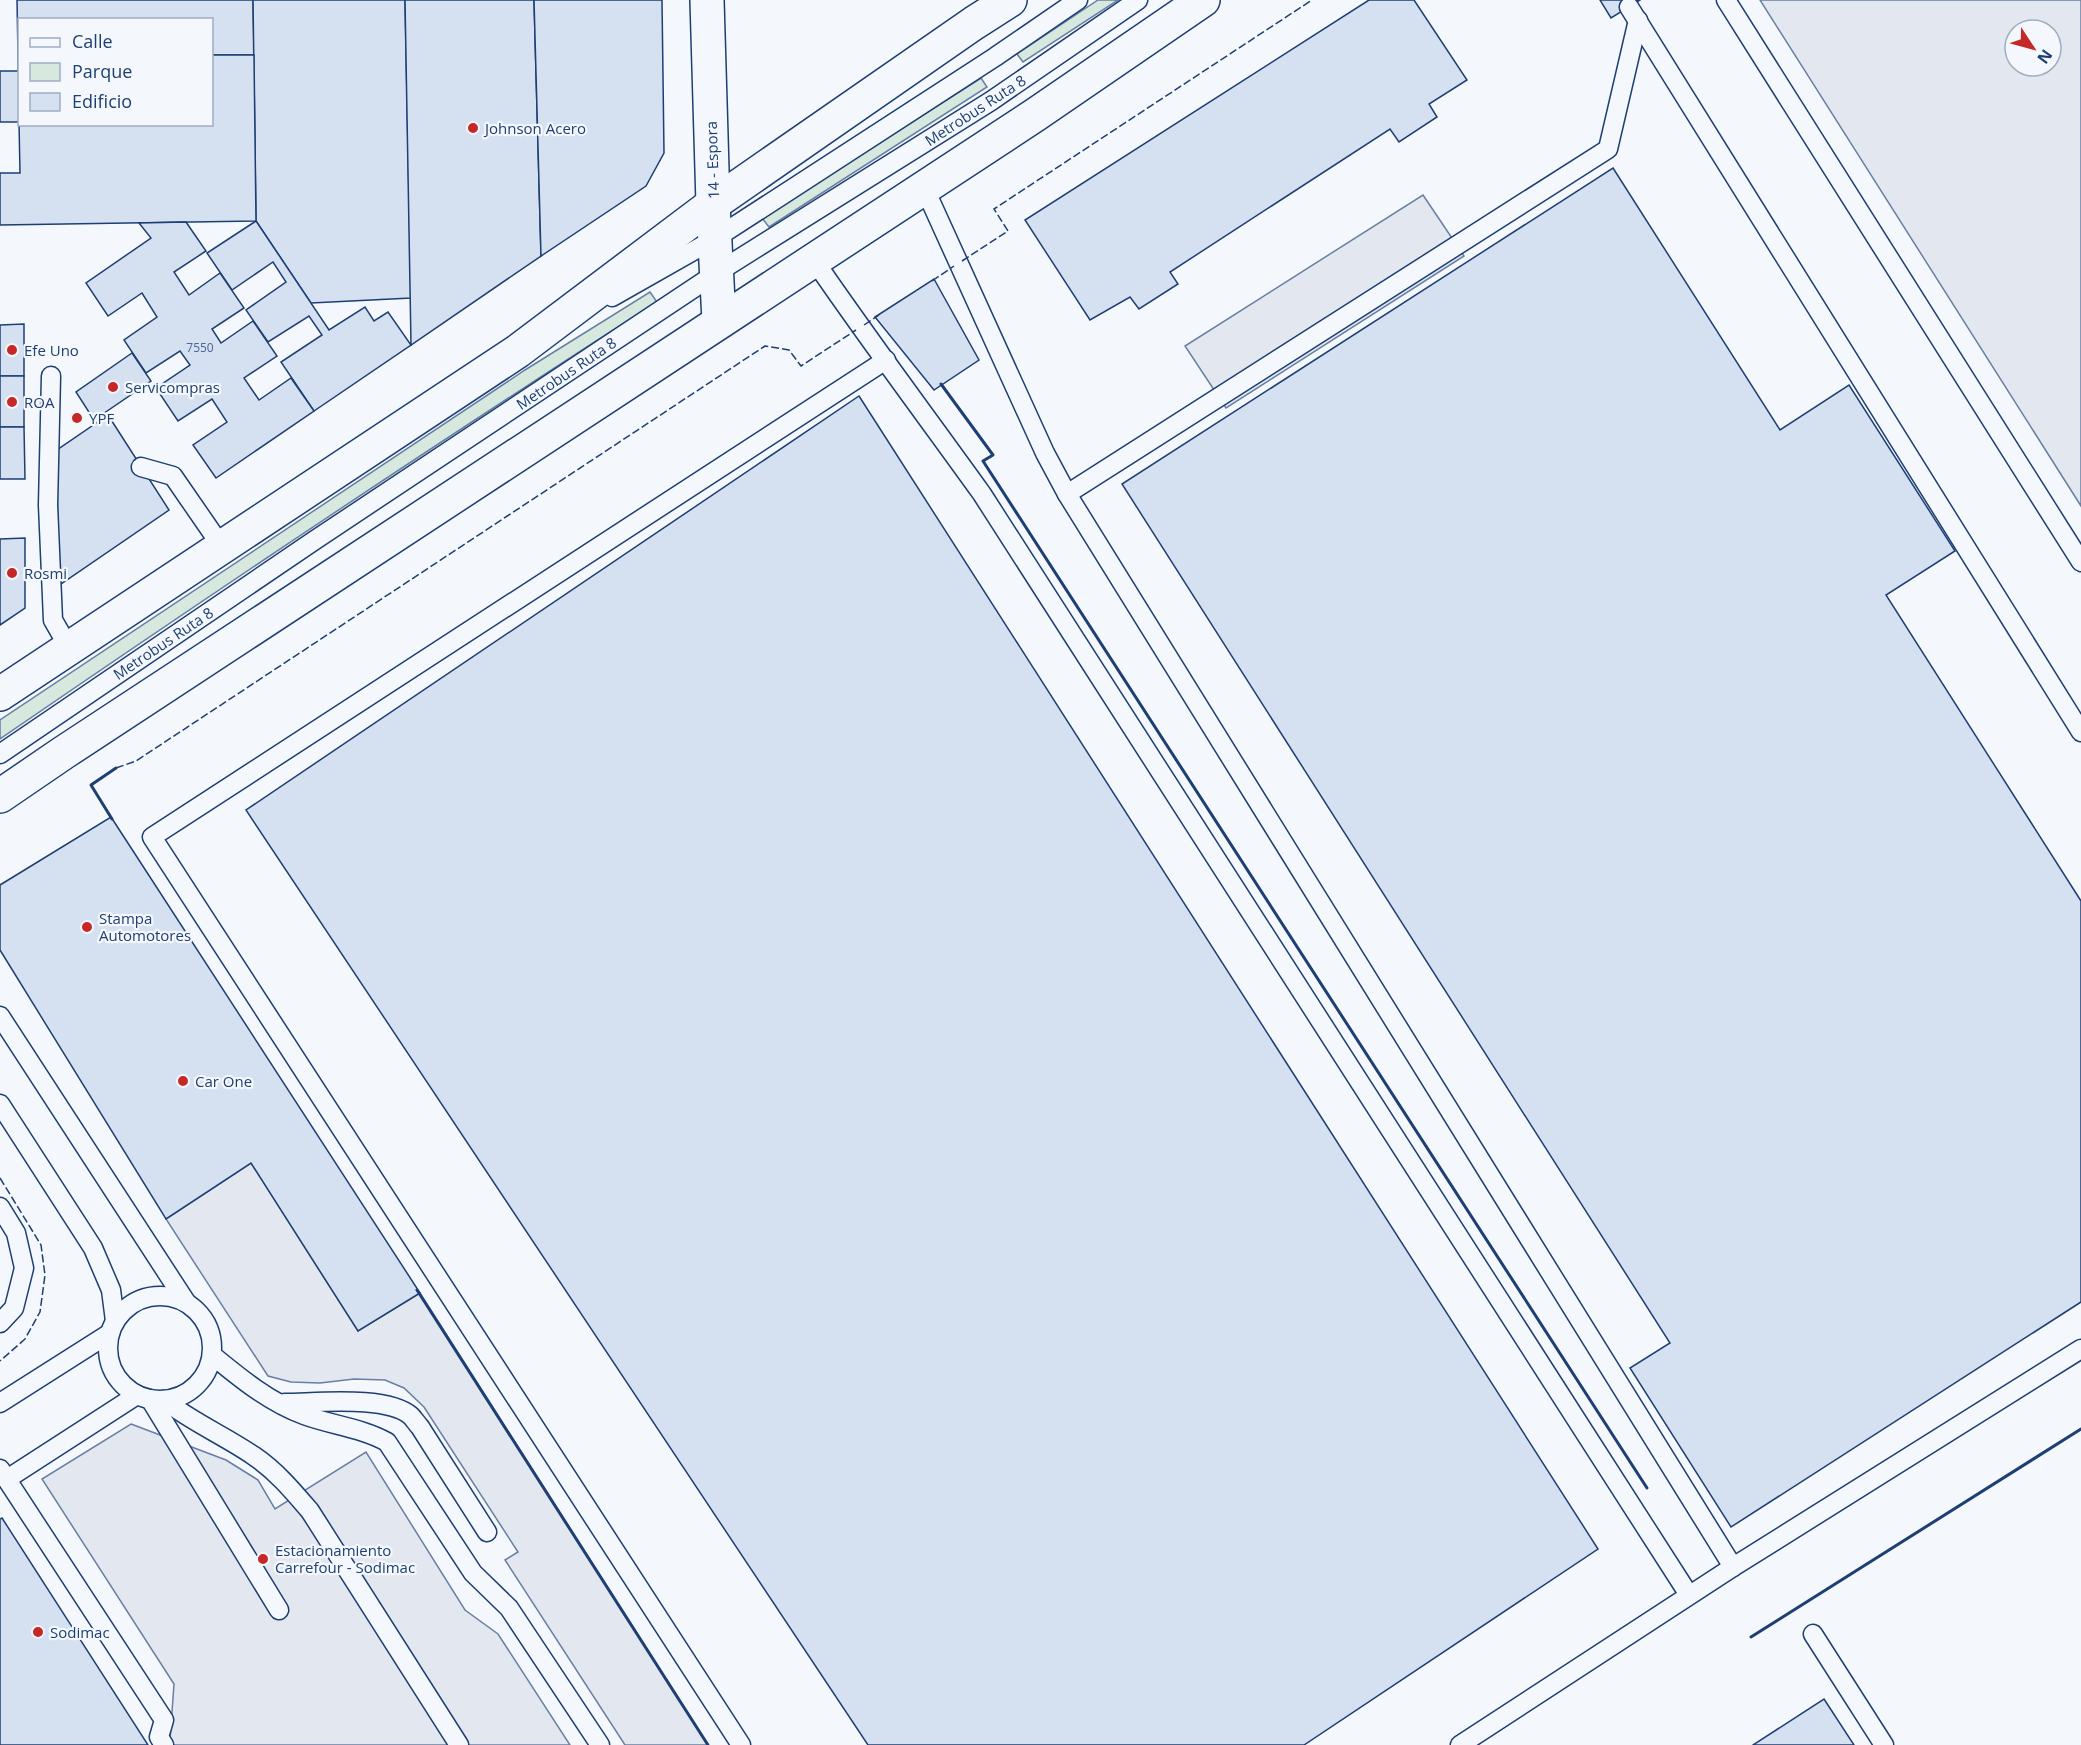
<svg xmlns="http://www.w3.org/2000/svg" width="2081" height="1745" font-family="'Open Sans',sans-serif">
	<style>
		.green { fill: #d7e8df; stroke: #687fa3; stroke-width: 1.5 }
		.parking { fill: #e3e8f0; stroke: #687fa3; stroke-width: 1.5; fill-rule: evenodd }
		.building { fill: #d5e0f0; stroke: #1d3f73; stroke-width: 1.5 }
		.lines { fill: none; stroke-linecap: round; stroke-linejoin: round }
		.lane-casing { stroke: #1d3f73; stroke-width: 21 }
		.street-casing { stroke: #1d3f73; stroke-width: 36 }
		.primary-casing { stroke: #1d3f73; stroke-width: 36 }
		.lane { stroke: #f4f7fb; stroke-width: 18 }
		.street { stroke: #f4f7fb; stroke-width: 33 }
		.primary { stroke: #f4f7fb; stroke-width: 33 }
		.fence { stroke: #1d3f73; stroke-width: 1.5; stroke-dasharray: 8 3; stroke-linecap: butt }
		.wall { stroke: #1d3f73; stroke-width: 3 }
		.poi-dot { fill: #c62828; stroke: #f4f7fb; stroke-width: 2 }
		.labels { text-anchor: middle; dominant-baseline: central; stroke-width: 4.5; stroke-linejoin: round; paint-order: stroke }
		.number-label { font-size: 12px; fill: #4b6792 }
		.street-label { font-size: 15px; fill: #1d3f73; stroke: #f4f7fb }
		.poi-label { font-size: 15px; fill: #1d3f73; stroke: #f4f7fb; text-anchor: start }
	</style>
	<rect width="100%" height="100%" fill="#f4f7fb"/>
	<!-- green -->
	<g class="green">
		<path d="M1098,0h20l-95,62 -6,-8z"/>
		<path d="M981,78l6,9 -218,140 -7,-9z"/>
		<path d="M650,292l7,10c-222,142 -440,288 -657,437v-19l525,-350z"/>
	</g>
	<!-- parking -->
	<g class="parking">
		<path d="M1760,0h321v506zM2015,30h36v36h-36z"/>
		<path d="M1423,195l41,61 -238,152 -41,-62z"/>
		<path d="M251,1163l107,168 62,-38 288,452h-83l-120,-185 13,-8 -94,-145 -20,-19 -19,-8 -31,-1 -34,4 -29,-1 -23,-6 -102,-157z"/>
		<path d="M131,1424l95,36 32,20 17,29 91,-57 99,158 33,24 72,111h-397l-3,-5 4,-56 -132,-205z"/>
	</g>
	<!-- building -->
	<g class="building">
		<path d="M17,0h236l1,55h-42v-35h-192v37h-2z"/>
		<path d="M253,0h152l6,298 -100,5 -55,-82z"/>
		<path d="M405,0h129l7,256 -130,89z"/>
		<path d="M534,0h128l2,153 -18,33 -105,70z"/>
		<path d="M1369,0h45l53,80 -38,24 8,13 -38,25 -9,-13 -220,143 8,12 -39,25 -9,-12 -40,23 -65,-100z"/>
		<path d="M1600,0h40l-29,18z"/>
		<path d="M212,55h42l2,166 -256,4v-52h20l-1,-51h-19v-51h18v-14h2v67h192z"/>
		<path d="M1613,168l167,262 69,-45 106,166 -69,44 195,306v401l-350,225 -101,-159 40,-25 -548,-859z"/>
		<path d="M256,221l73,109 36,-23 9,14 14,-9 23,33 -97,66 -33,-49 41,-27 -13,-19 -41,26 -22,-32 40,-28 -13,-20 -41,28 -25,-37z"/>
		<path d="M186,222l20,29 -32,21 15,23 31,-22 24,35 -32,21 9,14 32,-22 24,35 -33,22 15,22 32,-22 23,33 -98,67 -23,-33 34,-23 -15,-23 -34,22 -22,-33 34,-23 -10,-14 -34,22 -22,-33 33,-23 -15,-24 -34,23 -22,-33 65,-45 -12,-15z"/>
		<path d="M934,279l45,81 -45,30 -59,-73z"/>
		<path d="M24,324v52h-24v-51z"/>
		<path d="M132,353l19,28 -57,39 -18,-28z"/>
		<rect x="0" y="376" width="24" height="51"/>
		<path d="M859,396l739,1153 -294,196h-436l-622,-935z"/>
		<path d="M108,415l61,95 -111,76 -1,-136z"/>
		<path d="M0,427h24l1,52h-25z"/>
		<path d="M25,538v70l-25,17v-86z"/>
		<path d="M111,817l309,476 -62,38 -107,-168 -85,56 -166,-269v-65z"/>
		<path d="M2,1518l146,227h-148v-226z"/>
		<path d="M1824,1699l30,46h-101z"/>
	</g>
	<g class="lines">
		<!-- lane casing -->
		<g class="lane-casing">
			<g id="lane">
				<path d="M1726,0l355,562"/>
				<path d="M1629,7l452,725"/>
				<path d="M924,187l121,266 22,41 666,1073"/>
				<path d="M814,260c54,79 112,156 168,234l707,1101"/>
				<path d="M612,297l104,-59 279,-181 83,-57"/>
				<path d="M51,376l-3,129 5,115 16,28"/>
				<path d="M141,467l32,9 49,71"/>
				<path d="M1067,494l541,-345 30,-129"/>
				<path d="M0,754l315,-214 403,-268 273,-171 147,-101"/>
				<path d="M0,1016l186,286"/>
				<path d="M0,1104l93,144 18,42 4,31"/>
				<path d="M0,1207l16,26 8,35 -10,40 -14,15"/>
				<circle cx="160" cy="1348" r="52"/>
				<path d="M212,1355c28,23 57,47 92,60 27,10 58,13 83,27l86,131 36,35 91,137"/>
				<path d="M150,1399l129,211"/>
				<path d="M164,1400c28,22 61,36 90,56 22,15 38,34 56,55l149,234"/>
				<path d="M0,1403l110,-70"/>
				<path d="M284,1403c32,0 103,-8 127,13 3,3 6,8 9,11l67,105"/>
				<path d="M0,1469l164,251 -5,17 5,8"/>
				<path d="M7,1479l130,-84"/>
				<path d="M1813,1634l71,111"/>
				<path d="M741,1745l-589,-908 734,-477"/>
				<path d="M1460,1745l273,-178 348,-218"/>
			</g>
		</g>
		<!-- street casing -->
		<g class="street-casing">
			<path id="street" d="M707,0l6,204 6,117"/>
		</g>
		<!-- primary casing -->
		<g class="primary-casing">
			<g id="primary">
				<path d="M0,694l518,-343 195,-147 261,-181 36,-23"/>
				<path d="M0,796l63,-43 972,-638 168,-115"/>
			</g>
		</g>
		<!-- lane -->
		<use href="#lane" class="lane"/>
		<!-- street -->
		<use href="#street" class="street"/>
		<!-- primary -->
		<use href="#primary" class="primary"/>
		<!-- fence -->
		<g class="fence">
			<path d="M962,261l46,-30 -14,-22 318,-209"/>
			<path d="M932,281l22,-15"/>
			<path d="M864,325l15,-10"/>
			<path d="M116,768l20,-7 629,-415 24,4 12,16 55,-36"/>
			<path d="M0,1178l41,67 4,30 -5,37 -15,27 -25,22"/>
		</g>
		<!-- wall -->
		<g class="wall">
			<path d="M941,384l52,71 -10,6 664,1027"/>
			<path d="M112,819l-21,-34 25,-17"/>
			<path d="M417,1290l291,455"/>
			<path d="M1751,1637l330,-208"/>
		</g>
	</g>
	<!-- markers -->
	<g class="poi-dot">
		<circle cx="473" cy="128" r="6"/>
		<circle cx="12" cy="350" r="6"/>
		<circle cx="113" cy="387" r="6"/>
		<circle cx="12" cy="402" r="6"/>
		<circle cx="77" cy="418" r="6"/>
		<circle cx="12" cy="573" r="6"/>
		<circle cx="87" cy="927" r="6"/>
		<circle cx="183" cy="1081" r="6"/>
		<circle cx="263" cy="1559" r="6"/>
		<circle cx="38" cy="1632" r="6"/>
	</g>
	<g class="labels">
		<!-- number labels -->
		<g class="number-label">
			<text x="200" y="347">7550</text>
		</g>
		<!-- street labels -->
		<g class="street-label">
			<text transform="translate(975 110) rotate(-33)">Metrobus Ruta 8</text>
			<text transform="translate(712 160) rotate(-92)">14 - Espora</text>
			<text transform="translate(566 373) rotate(-34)">Metrobus Ruta 8</text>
			<text transform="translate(163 643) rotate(-34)">Metrobus Ruta 8</text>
		</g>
		<!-- poi labels -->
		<g class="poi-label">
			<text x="485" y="128">Johnson Acero</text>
			<text x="24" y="350">Efe Uno</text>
			<text x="125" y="387">Servicompras</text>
			<text x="24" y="402">ROA</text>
			<text x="89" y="418">YPF</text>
			<text x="24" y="573">Rosmi</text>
			<text x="99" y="918">Stampa<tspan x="99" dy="17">Automotores</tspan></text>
			<text x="195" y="1081">Car One</text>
			<text x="275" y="1550">Estacionamiento<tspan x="275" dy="17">Carrefour - Sodimac</tspan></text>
			<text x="50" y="1632">Sodimac</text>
		</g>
	</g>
	<!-- legend -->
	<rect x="18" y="18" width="195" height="108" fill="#f4f7fb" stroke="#9eadc5" stroke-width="1.5"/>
	<rect x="30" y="38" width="30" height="9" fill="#f4f7fb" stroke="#9eadc5" stroke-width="1.5"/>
	<text x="72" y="48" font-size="18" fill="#1d3f73">Calle</text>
	<rect x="30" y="63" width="30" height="18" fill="#d7e8df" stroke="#9eadc5" stroke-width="1.5"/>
	<text x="72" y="78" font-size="18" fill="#1d3f73">Parque</text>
	<rect x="30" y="93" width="30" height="18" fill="#d5e0f0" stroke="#9eadc5" stroke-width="1.5"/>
	<text x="72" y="108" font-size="18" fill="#1d3f73">Edificio</text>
	<!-- north arrow -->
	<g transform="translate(2033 48) rotate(126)"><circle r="28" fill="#f4f7fb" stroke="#9eadc5" stroke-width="1.5"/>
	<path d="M0-4.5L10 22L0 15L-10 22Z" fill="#c62828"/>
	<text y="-9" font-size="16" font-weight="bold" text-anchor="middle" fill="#1d3f73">N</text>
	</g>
</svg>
